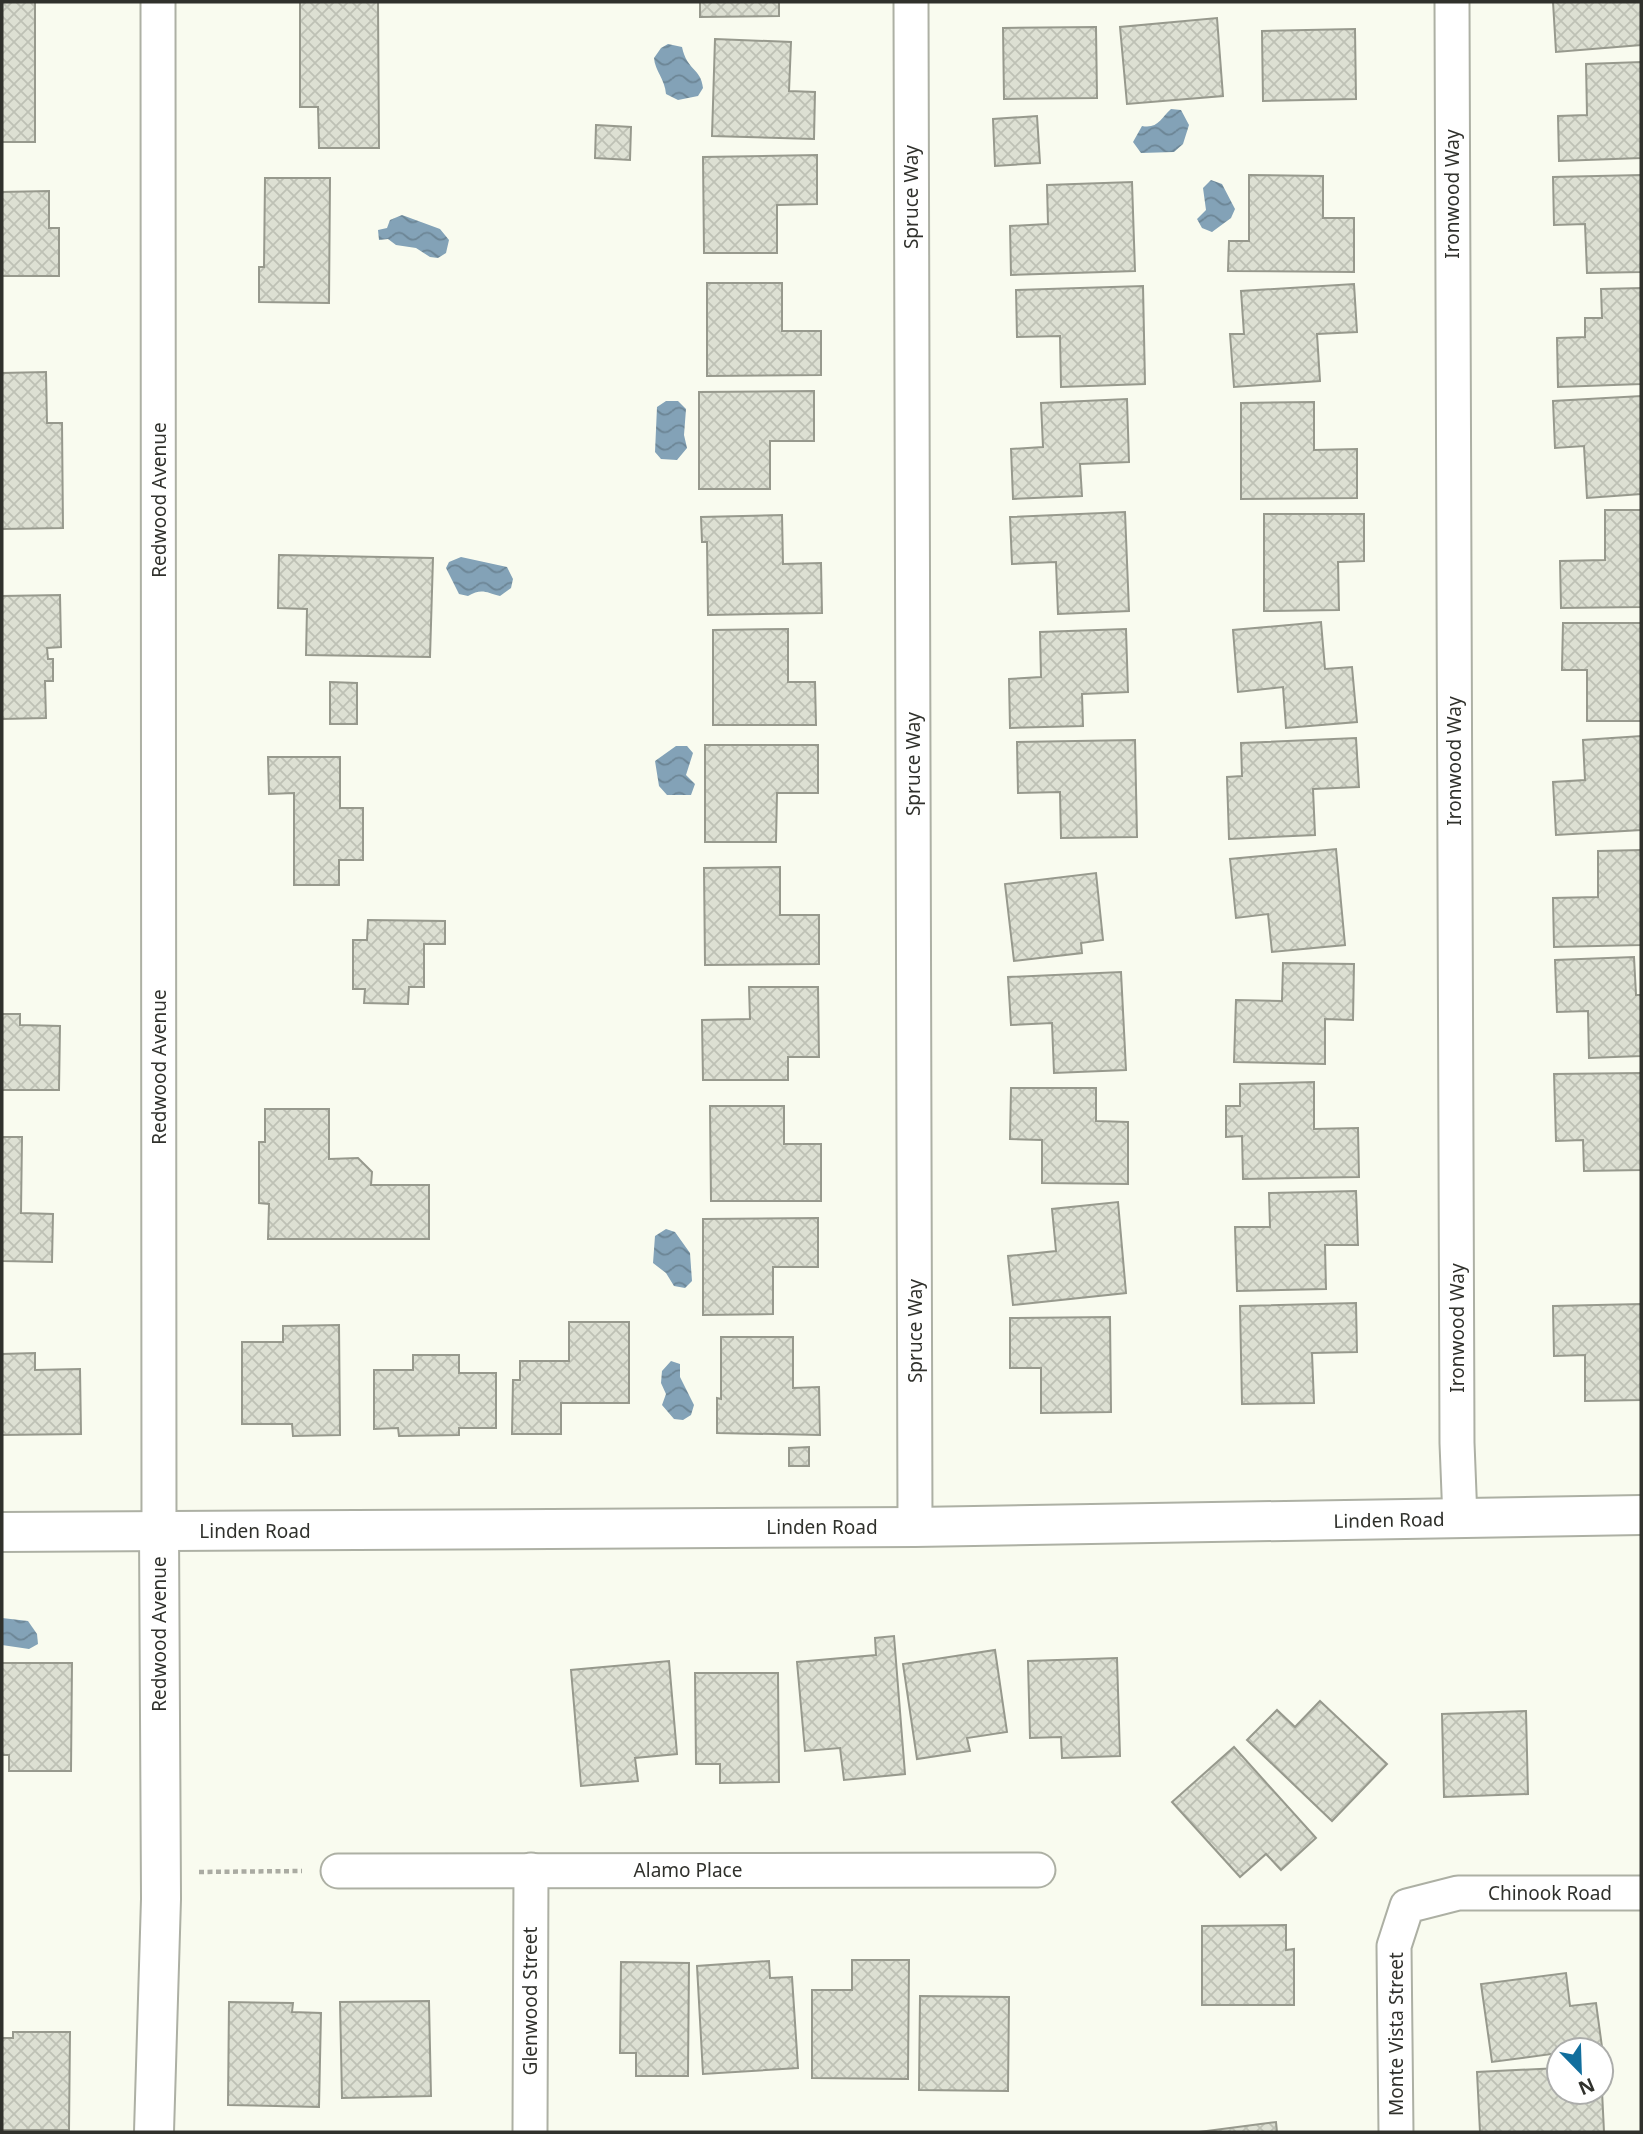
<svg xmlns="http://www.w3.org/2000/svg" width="1643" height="2134" font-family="'Noto Sans',sans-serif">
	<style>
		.water { fill: url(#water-waves) }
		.building { fill: url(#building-cross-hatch); stroke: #97998d; stroke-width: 2 }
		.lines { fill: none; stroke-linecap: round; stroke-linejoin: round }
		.street-casing { stroke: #adb0a4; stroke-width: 37 }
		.secondary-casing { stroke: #adb0a4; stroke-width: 42 }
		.path { stroke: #aaaba2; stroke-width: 4.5; stroke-dasharray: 5 3.5; stroke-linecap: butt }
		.street { stroke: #fff; stroke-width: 33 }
		.secondary { stroke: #fff; stroke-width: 38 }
		.labels { text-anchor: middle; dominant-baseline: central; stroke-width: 5; stroke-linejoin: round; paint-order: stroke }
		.street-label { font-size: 19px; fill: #30312c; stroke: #fff }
	</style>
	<defs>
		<pattern id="water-waves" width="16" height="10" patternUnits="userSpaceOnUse" patternTransform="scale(1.75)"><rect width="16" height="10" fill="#83a2b7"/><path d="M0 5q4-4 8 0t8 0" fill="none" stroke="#6c8595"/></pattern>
		<pattern id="building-cross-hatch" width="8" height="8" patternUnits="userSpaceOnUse" patternTransform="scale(1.75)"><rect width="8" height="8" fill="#dde0d3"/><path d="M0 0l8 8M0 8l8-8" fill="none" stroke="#bec1b5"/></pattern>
	</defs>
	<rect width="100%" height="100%" fill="#f9fbef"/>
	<!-- water -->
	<g class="water">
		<path d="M668,44l14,3c5,24 19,21 21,41l-5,8 -20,4 -12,-6c-1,-15 -11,-23 -12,-36l7,-10z"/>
		<path d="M1171,109l10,1 8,15 -6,19 -9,8 -33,1 -8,-11 9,-16c16,3 19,-8 29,-17z"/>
		<path d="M1211,180l11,4 13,25 -4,9 -19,14 -10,-4 -5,-9 9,-9 -3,-22z"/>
		<path d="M402,215l38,14 9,11 -3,13 -8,5 -8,-1 -14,-9 -20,-3 -8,-6 -9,1 -1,-10 9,-2 3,-8z"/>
		<path d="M666,401h12l8,8 -2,26 3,13 -10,12 -16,-1 -6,-7 2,-45z"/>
		<path d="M461,557l46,10 6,12 -2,9 -11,8c-14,-4 -19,-8 -32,0l-9,-2 -13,-26 3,-6z"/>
		<path d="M676,746h11l6,7 -7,22 9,9 -4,11h-24l-8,-9 -4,-25z"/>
		<path d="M666,1229l9,3 15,21 2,28 -7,7 -11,-2 -8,-13 -13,-10 2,-27z"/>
		<path d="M671,1361l9,3v13l14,28 -3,10 -8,5 -9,-1 -12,-14 4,-11 -5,-11 1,-12z"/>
		<path d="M2,1618l26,3 9,13 1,10 -9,5 -27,-4z"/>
	</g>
	<!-- building -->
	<g class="building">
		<rect x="2" y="2" width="33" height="140"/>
		<path d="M300,2h78l1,146h-60l-1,-41h-18z"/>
		<path d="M700,2h79v14l-79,1z"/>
		<path d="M1553,2h88v43l-85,7z"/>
		<path d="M1217,18l6,78 -96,8 -7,-77z"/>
		<path d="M1096,27l1,71 -93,1 -1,-71z"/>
		<path d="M1355,29l1,70 -93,2 -1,-70z"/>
		<path d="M715,39l76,3 -2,49 26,1 -1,47 -102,-3z"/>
		<path d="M1641,62v96l-82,3 -1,-45 29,-1 -1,-51z"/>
		<path d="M1037,116l3,47 -45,3 -2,-47z"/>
		<path d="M596,125l35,2 -1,33 -35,-2z"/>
		<path d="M817,155v49l-40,1v48h-73l-1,-96z"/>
		<path d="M1249,175l74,1v42h31v54l-126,-1 1,-30h20z"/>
		<path d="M1641,175v97l-54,1 -2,-49 -31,1 -1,-48z"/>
		<path d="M265,178h65l-1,125 -70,-1v-35h5z"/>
		<path d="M1132,182l3,89 -124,4 -1,-49 38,-2 -1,-39z"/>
		<path d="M49,191v37h10v48h-57v-84z"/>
		<path d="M707,283h75v48h39v44l-114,1z"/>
		<path d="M1354,284l3,48 -40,2 3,47 -86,6 -4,-53h14l-3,-43z"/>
		<path d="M1143,286l2,98 -84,3 -1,-51 -43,1 -1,-47z"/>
		<path d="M1641,288v96l-83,3 -1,-49 28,-1v-19h17l-1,-29z"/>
		<path d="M46,372l1,51h15l1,105 -61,1v-156z"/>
		<path d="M814,391v50h-44v48h-71v-97z"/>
		<path d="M1641,396v98l-54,4 -3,-52 -29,2 -2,-47z"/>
		<path d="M1127,399l2,63 -49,2 2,32 -69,3 -2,-50 32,-2 -2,-44z"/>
		<path d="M1314,402v48l43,-1v49l-116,1v-96z"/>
		<path d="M1605,510h36v97l-80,1 -1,-47 45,-1z"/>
		<path d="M1125,512l4,99 -71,3 -2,-52 -44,2 -2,-47z"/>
		<path d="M1264,514h100v47l-26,1 1,48 -75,1z"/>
		<path d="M782,515l1,49 38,-1 1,50 -114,2 -1,-73h-5l-1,-25z"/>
		<path d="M279,555l154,3 -3,99 -124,-2 1,-46 -29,-1z"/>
		<path d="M60,595l1,52 -14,1 1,11h5v22h-8l1,37 -44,1v-123z"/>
		<path d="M1321,622l4,47 27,-2 5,55 -71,6 -3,-41 -45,5 -5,-62z"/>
		<path d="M1563,623h78v98h-54v-51h-25z"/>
		<path d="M788,629v53h27l1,43h-103v-95z"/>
		<path d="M1126,629l2,63 -46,2 1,32 -73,2 -1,-49 32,-2 -1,-45z"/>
		<path d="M330,682l27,1v41h-27z"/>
		<path d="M1641,736v94l-85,5 -3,-53 32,-2 -2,-40z"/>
		<path d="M1356,738l3,49 -46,2 2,46 -86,4 -2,-62 15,-1 -1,-33z"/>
		<path d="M1135,740l2,97 -76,1 -1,-46 -42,1 -1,-51z"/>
		<path d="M705,745h113v48h-41l-1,49h-71z"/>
		<path d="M268,757h72v51h23v52h-24v25h-45v-92l-25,1z"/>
		<path d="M1336,849l9,96 -73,7 -4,-38 -32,4 -6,-59z"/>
		<path d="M1641,850v95l-87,2 -1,-49 45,-1v-46z"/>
		<path d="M780,867v48h39v49l-114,1 -1,-97z"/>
		<path d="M1096,873l7,67 -22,3 1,10 -68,8 -9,-77z"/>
		<path d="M368,920l77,1v23h-21v43h-15l-1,17 -44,-1 1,-14h-12v-49h14z"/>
		<path d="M1634,957l2,38h5v61l-52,2 -1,-47 -31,1 -2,-52z"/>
		<path d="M1283,963l71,1 -1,56 -28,-1v45l-91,-2 2,-62 46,1z"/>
		<path d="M1121,972l5,98 -72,3 -2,-50 -41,2 -3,-48z"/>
		<path d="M749,987h69l1,70h-31v23h-85l-1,-60 48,-1z"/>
		<path d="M2,1014h18v11l40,1 -1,64h-57z"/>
		<path d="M1641,1073v97l-57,1 -1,-31 -27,1 -2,-67z"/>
		<path d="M1314,1082v47l44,-1 1,49 -116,2 -1,-43 -16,1v-31h14v-22z"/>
		<path d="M1011,1088h85v33l32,1v62l-86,-1v-43l-32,-1z"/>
		<path d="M710,1106h74v38h37v57h-110z"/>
		<path d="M265,1109h64v50l29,-1 14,14 -1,13h58v54h-161l1,-35 -10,-1v-61h6z"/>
		<path d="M2,1137h20l-1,76 32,1 -1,48 -50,-1z"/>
		<path d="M1356,1191l2,54h-33l1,44 -89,2 -2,-64h35l-1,-34z"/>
		<path d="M1118,1202l8,91 -113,12 -5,-49 48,-5 -4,-42z"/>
		<path d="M818,1218v49h-45v47l-70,1v-96z"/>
		<path d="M1356,1303l1,49 -45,1 2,50 -72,1 -2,-98z"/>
		<path d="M1641,1304v96l-56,1v-46l-31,1 -1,-50z"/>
		<path d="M1110,1317l1,95 -70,1v-45h-31v-50z"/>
		<path d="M569,1322h60v81h-68v31h-49l1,-54h7v-19h49z"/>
		<path d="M339,1325l1,110 -47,1 -1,-12h-50v-82h41v-16z"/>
		<path d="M721,1337h72v51l26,-1 1,48 -103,-2v-35l4,1z"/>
		<path d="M35,1353v17l45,-1 1,65 -79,1v-81z"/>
		<path d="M413,1355h46v18h37v55h-37v7l-60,1 -1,-8 -24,1v-59h39z"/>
		<path d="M809,1447v19h-20v-18z"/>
		<path d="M894,1636l11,138 -61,6 -4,-32 -35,3 -8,-89 79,-7 -1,-17z"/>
		<path d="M995,1650l12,82 -40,6 3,13 -53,8 -14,-95z"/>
		<path d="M1117,1658l3,98 -58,2 -1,-21 -31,1 -2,-77z"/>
		<path d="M669,1661l8,93 -42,4 3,23 -57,5 -10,-116z"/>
		<path d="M2,1663h70l-1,108h-62v-16h-7z"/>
		<path d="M695,1673h83l1,109 -59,1v-19h-24z"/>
		<path d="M1320,1701l67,63 -55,57 -85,-81 30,-30 18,17z"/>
		<path d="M1526,1711l2,83 -84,3 -2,-83z"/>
		<path d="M1234,1747l82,91 -35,32 -15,-16 -26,23 -68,-75z"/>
		<path d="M1286,1925v25l8,-1v56h-92v-79z"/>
		<path d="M852,1960h57l-1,119 -96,-1v-88h40z"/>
		<path d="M769,1961l1,17 22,-1 6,91 -95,6 -6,-108z"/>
		<path d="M621,1962l68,1 -1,113h-52v-23h-16z"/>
		<path d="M1566,1973l4,33 26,-3 6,44 -43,3v3l-67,9 -11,-78z"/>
		<path d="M920,1996l89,1 -1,94 -89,-1z"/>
		<path d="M429,2001l2,95 -89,2 -2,-96z"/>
		<path d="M229,2002l64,1 -1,9 29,1 -2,94 -91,-2z"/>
		<path d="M13,2032h57l-1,98h-67v-92h11z"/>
		<path d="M1559,2068v24h42v-22l3,62h-124l-3,-60z"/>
		<path d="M1276,2122l1,10h-78z"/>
	</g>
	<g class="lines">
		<!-- street casing -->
		<g class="street-casing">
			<g id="street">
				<path d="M158,2l1,1529"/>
				<path d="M911,2l4,1525"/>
				<path d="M1452,2l5,1441 3,76"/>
				<path d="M338,1871l700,-1"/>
				<path d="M530,2132l1,-262"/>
				<path d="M1396,2132l-2,-186 13,-40 51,-13h183"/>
			</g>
		</g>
		<!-- secondary casing -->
		<g class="secondary-casing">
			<g id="secondary">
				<path d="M2,1532l913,-5 726,-12"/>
				<path d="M154,2132l7,-233 -2,-368"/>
			</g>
		</g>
		<!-- path -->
		<path class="path" d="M199,1872l103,-1"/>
		<!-- street -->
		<use href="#street" class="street"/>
		<!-- secondary -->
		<use href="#secondary" class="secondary"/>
	</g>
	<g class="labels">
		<!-- street labels -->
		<g class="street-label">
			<text transform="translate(1452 194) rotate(-90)">Ironwood Way</text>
			<text transform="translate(911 197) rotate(-90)">Spruce Way</text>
			<text transform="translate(159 500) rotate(-90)">Redwood Avenue</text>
			<text transform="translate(1454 761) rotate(-90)">Ironwood Way</text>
			<text transform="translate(913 764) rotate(-90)">Spruce Way</text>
			<text transform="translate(159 1067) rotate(-90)">Redwood Avenue</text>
			<text transform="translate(1457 1328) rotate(-90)">Ironwood Way</text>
			<text transform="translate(915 1331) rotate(-90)">Spruce Way</text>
			<text transform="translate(1389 1520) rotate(-1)">Linden Road</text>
			<text x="822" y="1527">Linden Road</text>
			<text x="255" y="1531">Linden Road</text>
			<text transform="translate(159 1634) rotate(-90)">Redwood Avenue</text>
			<text x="688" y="1870">Alamo Place</text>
			<text x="1550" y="1893">Chinook Road</text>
			<text transform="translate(530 2001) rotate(-90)">Glenwood Street</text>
			<text transform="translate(1396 2034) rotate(-90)">Monte Vista Street</text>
		</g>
	</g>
	<!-- border -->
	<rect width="1643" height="2134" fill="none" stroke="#30312c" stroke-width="7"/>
	<!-- north arrow -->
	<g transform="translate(1580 2071) rotate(157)"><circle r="33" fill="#ffffff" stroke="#acadab" stroke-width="2"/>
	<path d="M0-5L12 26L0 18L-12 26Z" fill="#116e9d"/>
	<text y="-10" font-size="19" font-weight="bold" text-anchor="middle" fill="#30312c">N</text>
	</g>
</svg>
